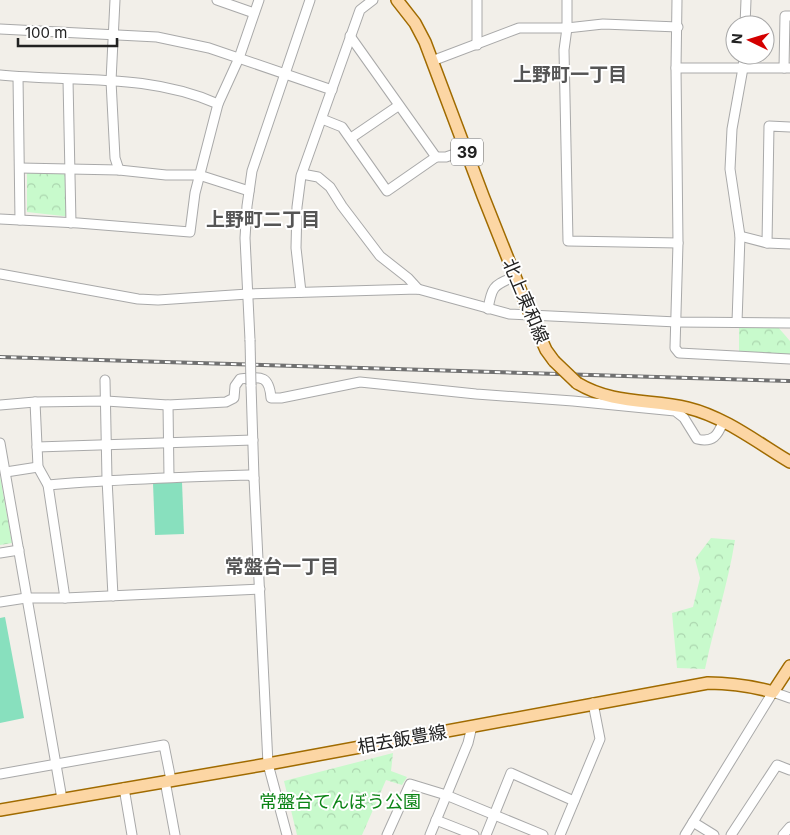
<svg xmlns="http://www.w3.org/2000/svg" width="790" height="835" font-family="Inter,'Noto Sans JP',sans-serif">
	<style>
		.park { fill: url(#park-crowns) }
		.pitch { fill: #88e0be }
		.lines { fill: none; stroke-linecap: round; stroke-linejoin: round }
		.minor-casing { stroke: #a9a9a9; stroke-width: 11 }
		.major-casing { stroke: #a06b00; stroke-width: 14 }
		.minor { stroke: #fff; stroke-width: 9 }
		.major { stroke: #fcd6a4; stroke-width: 11 }
		.rail-casing { stroke: #707070; stroke-width: 4 }
		.rail { stroke: #fff; stroke-width: 2; stroke-dasharray: 5.5; stroke-linecap: butt }
		.minor-bridge-casing { stroke: #a9a9a9; stroke-width: 11; stroke-linecap: butt }
		.major-bridge-casing { stroke: #a06b00; stroke-width: 14; stroke-linecap: butt }
		.minor-bridge { stroke: #fff; stroke-width: 9 }
		.major-bridge { stroke: #fcd6a4; stroke-width: 11 }
		.labels { text-anchor: middle; dominant-baseline: central; stroke-width: 4; stroke-linejoin: round; paint-order: stroke }
		.shield { fill: #fff; stroke: #646464; stroke-width: 1 }
		.shield-label { font-size: 16px; font-weight: bold; fill: #222 }
		.street-label { font-size: 18px; fill: #222; stroke: #fff }
		.park-label { font-size: 18px; fill: #0c8416; stroke: #fff }
		.neighbourhood-label { font-size: 19px; font-weight: bold; fill: #555; stroke: #fff }
	</style>
	<defs>
		<pattern id="park-crowns" width="20" height="18" patternUnits="userSpaceOnUse" patternTransform="scale(1.25)"><rect width="20" height="18" fill="#c8facc"/><path d="M2 6a3 3 0 1 1 6 0M12 15a3 3 0 1 1 6 0" fill="none" stroke="#acd6af"/></pattern>
	</defs>
	<rect width="100%" height="100%" fill="#f2efe9"/>
	<!-- park -->
	<g class="park">
		<path d="M27,171l45,4v42l-45,-5z"/>
		<path d="M739,326h38l13,15v19l-51,-1z"/>
		<path d="M0,476l12,67 -12,2z"/>
		<path d="M711,538l24,2c-7,44 -21,86 -30,129l-28,-1 -5,-55 21,-6 7,-29 -5,-19z"/>
		<path d="M393,753l-2,18 16,6 -5,8 -16,-5 -24,55h-65l-13,-54z"/>
	</g>
	<!-- pitch -->
	<g class="pitch">
		<path d="M182,482l2,52 -29,1 -2,-52z"/>
		<path d="M5,617l19,101 -24,5v-105z"/>
	</g>
	<g class="lines">
		<!-- minor casing -->
		<g class="minor-casing">
			<g id="minor">
				<path d="M115,0l-4,81 4,77 4,12"/>
				<path d="M217,0l37,13"/>
				<path d="M477,0v45"/>
				<path d="M567,0v28l-3,22 4,191 110,2"/>
				<path d="M677,0l-1,68 2,175 -3,105 4,5 111,6"/>
				<path d="M745,25l1,-25"/>
				<path d="M0,29l157,8 52,11 123,42"/>
				<path d="M350,36l86,121"/>
				<path d="M432,61l87,-33h48l36,-4 75,3"/>
				<path d="M676,68h114"/>
				<path d="M784,68l1,-52h5"/>
				<path d="M0,75c73,7 149,-2 218,29"/>
				<path d="M18,77l2,143"/>
				<path d="M68,80l3,143"/>
				<path d="M322,119l20,8 45,64 49,-34h10l20,-7"/>
				<path d="M351,138l47,-32"/>
				<path d="M20,168l99,2 47,5h33l50,16"/>
				<path d="M302,174l16,3 12,10 12,19 38,50 28,22 10,11"/>
				<path d="M0,219l78,4 112,9 5,-39 23,-89 21,-46 20,-58"/>
				<path d="M740,236l27,7 23,1"/>
				<path d="M767,243l2,-117 21,1"/>
				<path d="M0,274l138,25 20,1 90,-6 170,-5 91,25 168,8 113,1"/>
				<path d="M301,292l-5,-44 1,-41 4,-31 59,-166 13,-10"/>
				<path d="M488,309c4,-24 6,-23 27,-33"/>
				<path d="M737,322l3,-86 -10,-67 2,-40 11,-61 1,-13"/>
				<path d="M250,340l-5,-102 2,-32 5,-35 58,-171"/>
				<path d="M105,380l2,99 6,117"/>
				<path d="M251,385l3,93 14,286 19,71"/>
				<path d="M35,402l3,65 10,18 17,113"/>
				<path d="M0,405l35,-3 71,-1 62,4 58,-3 8,-4 1,-12 5,-7c20,-2 29,-5 31,19h10l79,-16 116,12 97,7 102,10 9,7 13,21c16,4 21,-4 26,-17"/>
				<path d="M168,405l1,72"/>
				<path d="M0,443l62,356"/>
				<path d="M37,447l216,-7"/>
				<path d="M6,472l32,-5"/>
				<path d="M48,485c67,-6 134,-8 201,-10l5,3"/>
				<path d="M0,553l19,-3"/>
				<path d="M0,602l26,-4h39l195,-9"/>
				<path d="M0,774l164,-29 7,35"/>
				<path d="M165,781l10,54"/>
				<path d="M124,788l8,47"/>
				<path d="M436,820l38,15"/>
				<path d="M693,822l21,13"/>
				<path d="M387,835l23,-51 36,11 97,40"/>
				<path d="M430,835l38,-92 4,-17"/>
				<path d="M486,835l25,-62 63,28"/>
				<path d="M560,835l40,-96 -7,-36"/>
				<path d="M685,835l88,-143 17,6"/>
				<path d="M731,835l46,-70 13,5"/>
				<path d="M783,835l7,-8"/>
			</g>
		</g>
		<!-- major casing -->
		<g class="major-casing">
			<g id="major">
				<path d="M397,0l18,23 10,19 58,154 45,113"/>
				<path d="M533,321l13,29 8,11"/>
				<path d="M577,383c37,22 72,16 111,25 37,9 70,35 102,54"/>
				<path d="M0,810l268,-46 440,-81c23,0 43,3 65,9l17,-26"/>
			</g>
		</g>
		<!-- minor -->
		<use href="#minor" class="minor"/>
		<!-- major -->
		<use href="#major" class="major"/>
		<!-- rail casing -->
		<g class="rail-casing">
			<path id="rail" d="M0,357l790,24"/>
		</g>
		<!-- rail -->
		<use href="#rail" class="rail"/>
		<!-- minor-bridge casing -->
		<g class="minor-bridge-casing">
			<path id="minor-bridge" d="M250,340l1,45"/>
		</g>
		<!-- major-bridge casing -->
		<g class="major-bridge-casing">
			<g id="major-bridge">
				<path d="M528,309l5,12"/>
				<path d="M554,361l23,22"/>
			</g>
		</g>
		<!-- minor-bridge -->
		<use href="#minor-bridge" class="minor-bridge"/>
		<!-- major-bridge -->
		<use href="#major-bridge" class="major-bridge"/>
	</g>
	<g class="labels">
		<!-- shield labels -->
		<rect class="shield" x="451" y="138.5" width="32" height="27" rx="4"/>
		<g class="shield-label">
			<text x="467" y="152">39</text>
		</g>
		<!-- street labels -->
		<g class="street-label">
			<text transform="translate(526 301) rotate(67)">北上東和線</text>
			<text transform="translate(402 739) rotate(-10)">相去飯豊線</text>
		</g>
		<!-- park labels -->
		<g class="park-label">
			<text x="340" y="801">常盤台てんぼう公園</text>
		</g>
		<!-- neighbourhood labels -->
		<g class="neighbourhood-label">
			<text x="570" y="74">上野町一丁目</text>
			<text x="263" y="219">上野町二丁目</text>
			<text x="282" y="566">常盤台一丁目</text>
		</g>
	</g>
	<!-- north arrow -->
	<g transform="translate(750 40) rotate(275)"><circle r="24" fill="#ffffff" stroke="#a7a7a7"/>
	<path d="M0-4L9 19L0 12L-9 19Z" fill="#d40000"/>
	<text y="-8" font-size="14" font-weight="bold" text-anchor="middle" fill="#222222">N</text>
	</g>
	<!-- scale -->
	<path d="M18 38v8h99v-8" fill="none" stroke="#222222" stroke-width="2.5"/>
	<text x="25" y="38" font-size="15" fill="#222222" stroke="#ffffff" stroke-width="4" paint-order="stroke">100 m</text>
</svg>
